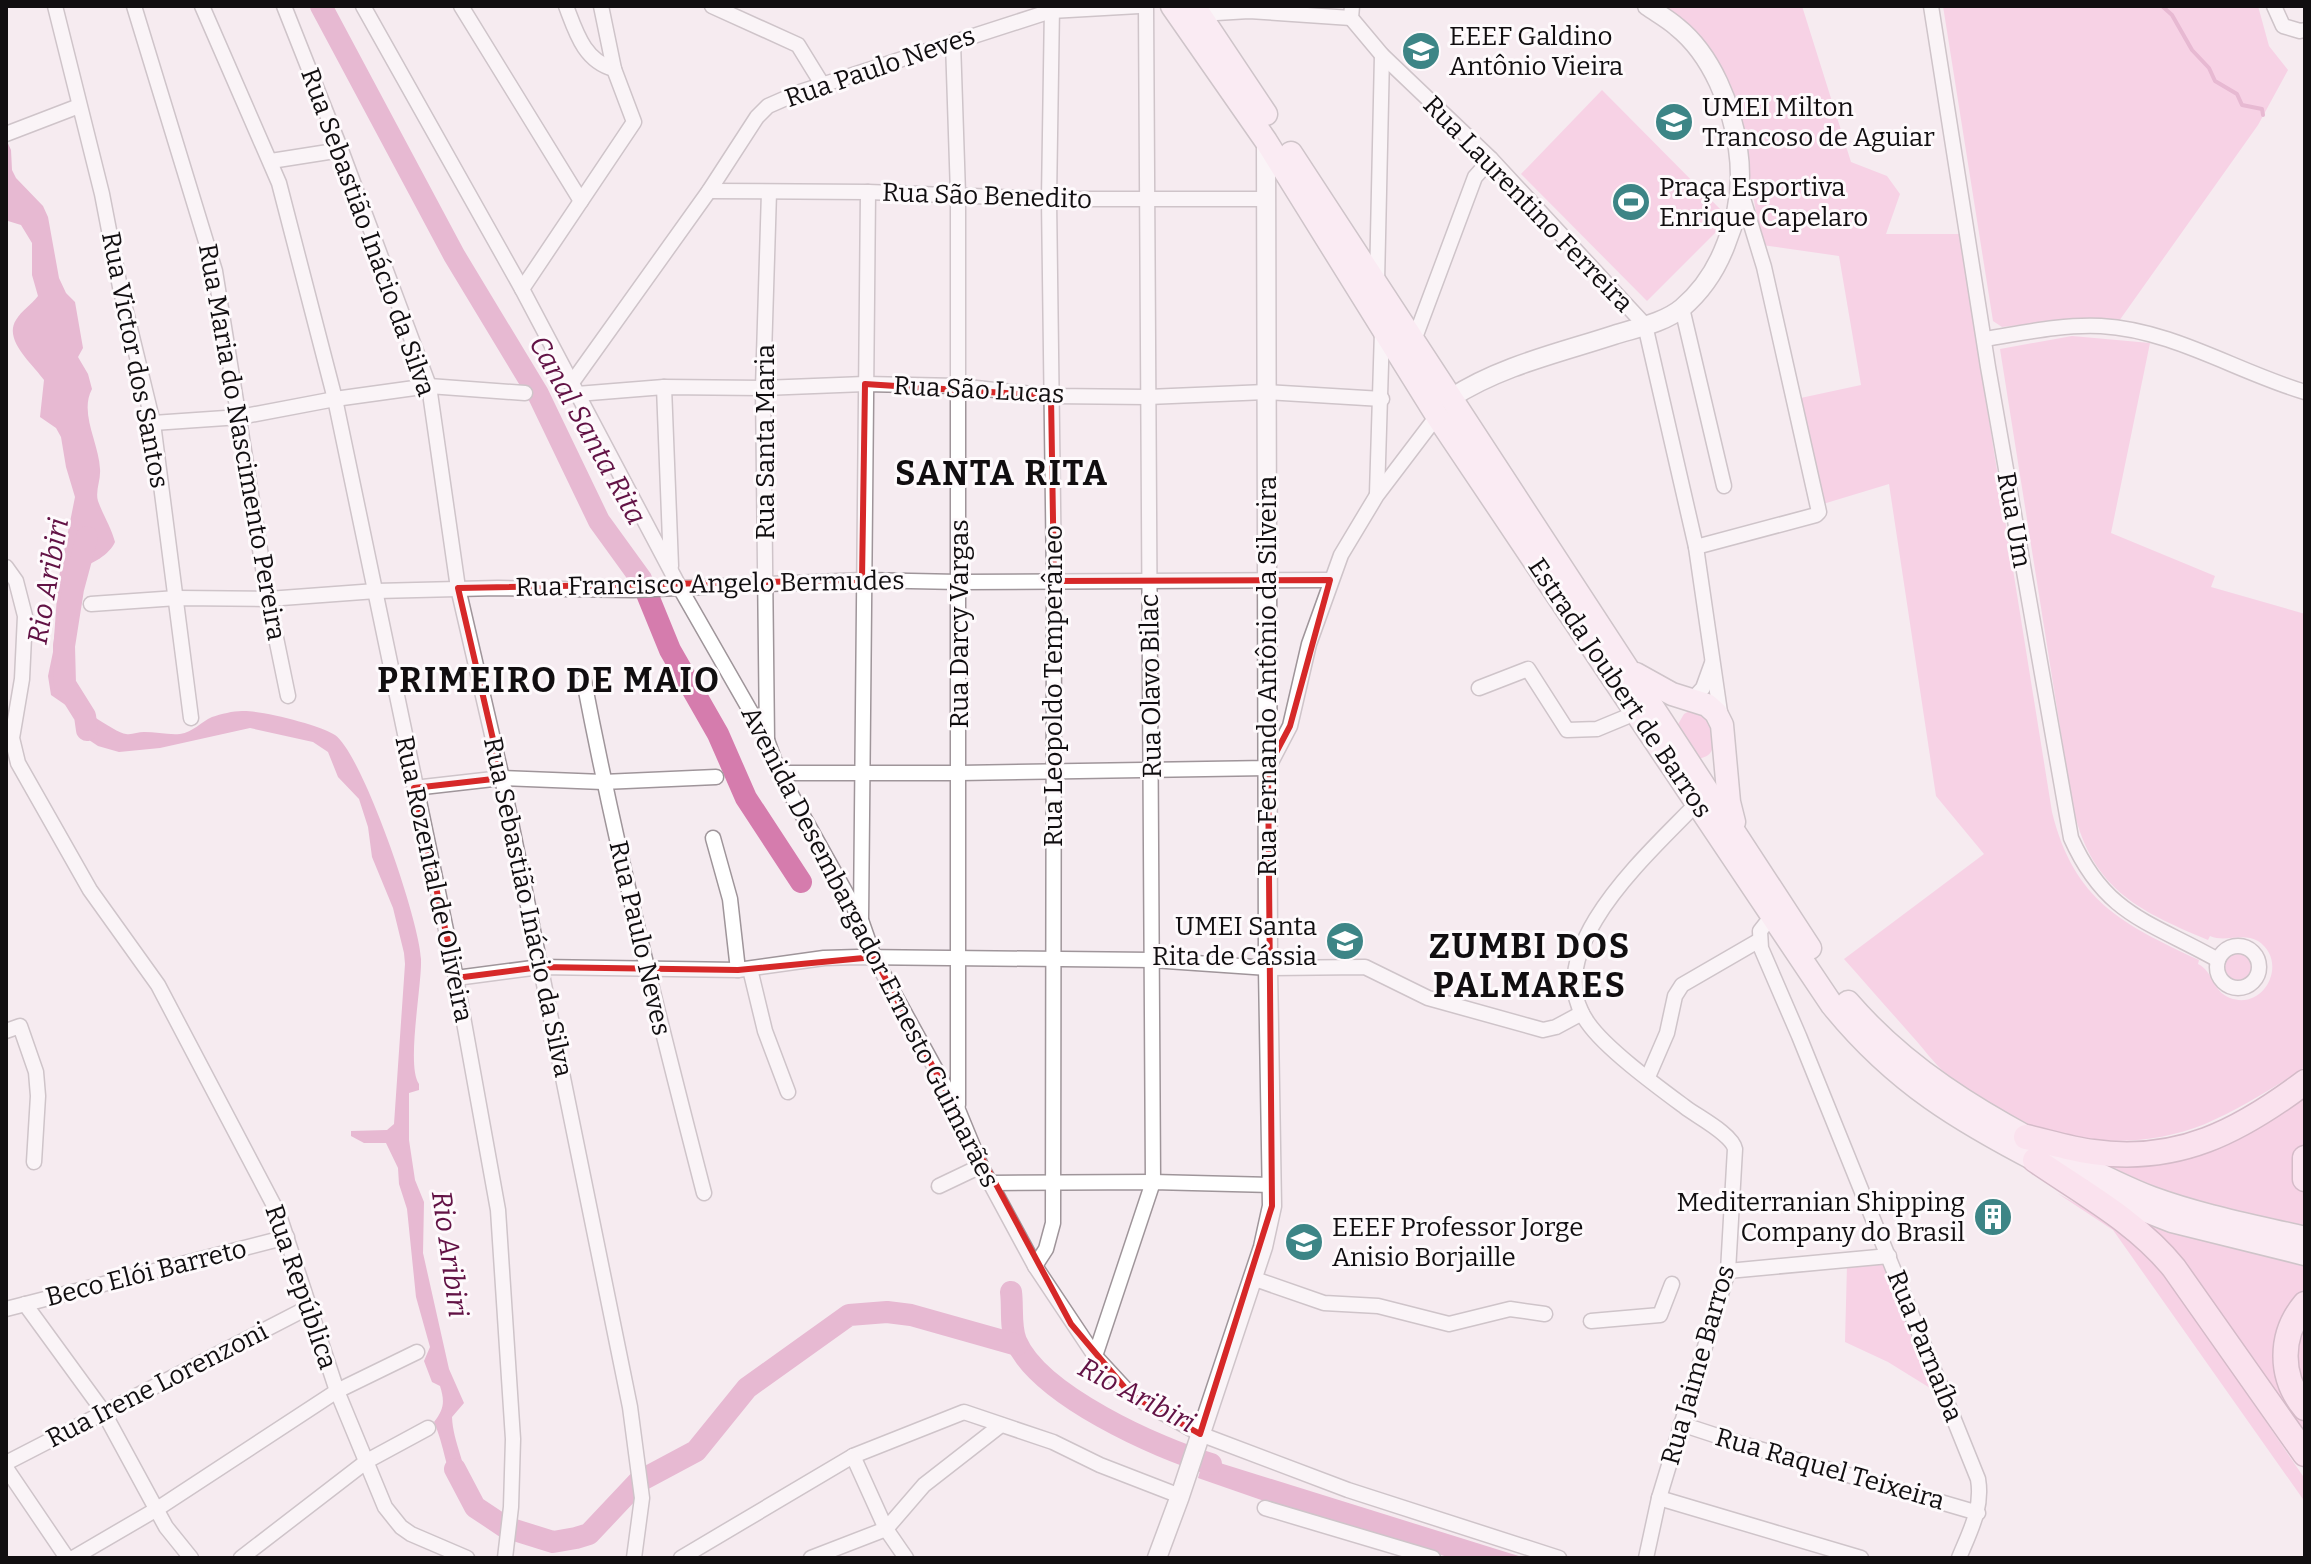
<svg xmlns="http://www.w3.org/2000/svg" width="2311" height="1564" font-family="Bitter,serif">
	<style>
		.green { fill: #f9b3d8 }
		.water { fill: #d57cad }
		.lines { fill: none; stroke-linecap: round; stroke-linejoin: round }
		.stream { stroke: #d57cad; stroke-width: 4 }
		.river { stroke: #d57cad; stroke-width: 22 }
		.minor-casing { stroke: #9f959a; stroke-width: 17 }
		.tertiary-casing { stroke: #9f959a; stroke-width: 21 }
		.secondary-casing { stroke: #9f959a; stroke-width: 25 }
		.primary-casing { stroke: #ac8097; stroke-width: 27 }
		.minor { stroke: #fff; stroke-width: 14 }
		.tertiary { stroke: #fff; stroke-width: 18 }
		.secondary { stroke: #ffecf5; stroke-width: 22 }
		.primary { stroke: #ffd8ec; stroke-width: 24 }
		.marked { fill: none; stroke: #d62828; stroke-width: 6; stroke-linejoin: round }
		.labels { text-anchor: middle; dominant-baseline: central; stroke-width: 6; stroke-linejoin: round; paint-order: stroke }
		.poi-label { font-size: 26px; fill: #110e10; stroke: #fefafc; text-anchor: start }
		.street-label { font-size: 26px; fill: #110e10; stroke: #fefafc }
		.water-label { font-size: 28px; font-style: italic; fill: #621245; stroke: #fefafc }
		.district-label { font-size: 34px; font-weight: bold; letter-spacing: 2px; fill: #110e10; stroke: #fefafc }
	</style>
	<rect width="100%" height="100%" fill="#f5ebf0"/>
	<!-- green -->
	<g class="green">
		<path d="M1663,6h139l49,156 36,14 13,18 -14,40h73l93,578c22,89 70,112 147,148l-1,4c16,8 14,27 32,34 35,13 59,-37 28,-57 -16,-9 -32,2 -48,-5l-2,4c-74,-31 -118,-53 -136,-137l-72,-454 72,-13 78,7 -39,190 104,43 -4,11 94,27v453c-32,21 -65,42 -100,57 -90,36 -189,12 -260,-51 -12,-11 -22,-25 -33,-37 -22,-25 -45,-51 -68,-77l140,-105 -48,-58 -47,-312 -66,20 -27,-105 65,-14 -22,-129 -77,-11 -20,-111z"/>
		<path d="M1943,6h315l11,40 19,24 -30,55 -139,196 -51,-1 -66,7 -9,-6z"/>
		<path d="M1602,90l124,125 -5,12 -74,74 -126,-127z"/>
		<path d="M1691,710l19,7c3,18 11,40 -14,42l-19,-33 7,-12z"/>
		<circle cx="2238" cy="967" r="13"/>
		<path d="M2305,1090v353l-164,-219 36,-27 -78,-33 19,-3z"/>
		<path d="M2057,1193l33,18 32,22 45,44 138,202v23l-192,-272z"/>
		<path d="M1882,1263l2,2 46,123 -42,-26 -43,-20 2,-77z"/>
	</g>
	<!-- water -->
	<g class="water">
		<path d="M6,139l5,11 1,20 4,8 27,28 5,11 11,61 7,15 9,9 8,46 -5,9 10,17 4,15c-13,24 7,54 8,80 1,11 -5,22 -2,32 5,14 13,26 17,41 -5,12 -24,24 -37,25 -13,16 -7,44 -12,64 -5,15 -12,43 -3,59 5,10 52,43 63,44 6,1 12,-2 18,-2 12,0 24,3 36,2 13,-2 21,-12 32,-17 9,-3 21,-6 30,-6 18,-1 78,14 93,24 28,20 85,187 86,224 1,27 -15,107 -2,125v6l-10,3v47l6,40 9,22 -1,51 26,116 15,34 -12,14c1,27 17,51 15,78l-3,2 -7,-3c-11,-24 -13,-49 -23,-72 10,-13 11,-20 6,-36l-8,-4 -8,-21 6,-14 -14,-50 -9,-88 -8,-25 -1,-16 -12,-25h-22l-13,-7v-5l36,-1 7,-6 11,-160 -1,-11 -11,-45 -21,-51 -4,-30 -9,-28 -21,-22 -10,-25 -15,-10 -63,-14 -90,20 -41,4 -21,-6 -12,-8 -7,-17 -12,-15 -16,-11 -3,-19 5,-24 5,-70 17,-85 -9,-30 -5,-30 -5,-9 -16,-11 4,-37c-11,-16 -41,-40 -28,-60 6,-10 15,-15 22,-24l-6,-21v-32l-11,-18 -13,-4 -1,-5z"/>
		<path d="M1204,1458l321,100h-74l-147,-43 -106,-37z"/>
	</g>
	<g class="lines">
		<!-- stream -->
		<path class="stream" d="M2162,6l10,9 20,35 17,18 6,13 22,13 5,11 20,4 1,6"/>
		<!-- river -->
		<g class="river">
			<path d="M321,6l133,249 84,139 61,127 42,58 29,71 48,84 28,64 55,84"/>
			<path d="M87,537l-14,52 -9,57 1,38 20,32 2,14"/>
			<path d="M1011,1292c2,15 -1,35 5,49 23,54 141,107 195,123"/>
			<path d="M455,1469l20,38 30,20 48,15 23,-4 13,-4 49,-52 58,-31 51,-63 102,-73 38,-3 24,3 106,30"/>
		</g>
		<!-- minor casing -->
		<g class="minor-casing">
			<g id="minor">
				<path d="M55,6l47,188 18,93 33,136 38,295"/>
				<path d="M134,6l81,265 53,328 20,97"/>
				<path d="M202,6l77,177 56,216 121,579 42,232 15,229 -2,68 -6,51"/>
				<path d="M284,6l57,144 88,236 29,202 44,190 128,629 12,91 -8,60"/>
				<path d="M363,6l159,283 158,299 87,152 12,33 82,147 13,37 84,153 23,56 54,100 60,90 36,39 69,39 148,56 211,68"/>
				<path d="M461,6l120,195"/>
				<path d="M566,6c10,26 18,55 48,63"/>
				<path d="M712,6l86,39 24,39"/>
				<path d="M1352,6l-1,12 31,37 109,104 154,166 51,222 25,172"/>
				<path d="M1931,6l57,361 83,471c35,78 78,83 147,122"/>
				<path d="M2274,6l9,20 17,5 5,-1"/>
				<path d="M1200,14l49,-3 102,7"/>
				<path d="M953,42l5,152v911"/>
				<path d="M6,134l73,-28"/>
				<path d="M271,161l70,-11"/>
				<path d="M709,191l159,1 181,7h216"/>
				<path d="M1377,282l5,-227"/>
				<path d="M522,289l112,-167 -20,-53 -13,-63"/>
				<path d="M1682,308l42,178"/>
				<path d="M1985,339c38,-6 78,-15 116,-13 72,4 136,46 204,66"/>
				<path d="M1413,343l62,-166 16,-18"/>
				<path d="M571,384l138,-193 48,-74 11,-11 32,-14 251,-81 88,-5"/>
				<path d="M664,387l7,179"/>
				<path d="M577,394l87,-7 99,1 102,-4 93,2 93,10 97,1 118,-5 116,7"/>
				<path d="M153,423l87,-6 95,-18 94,-13 96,7"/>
				<path d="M1377,494l5,-163"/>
				<path d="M1696,547l120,-32 3,-3 -55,-245 -23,-75"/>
				<path d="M6,567l10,14 9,35 -3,63 -10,59 6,25 72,127 68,95 121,230 58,176 48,116 16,20 10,7 56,24"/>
				<path d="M91,604l86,-6 91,1 108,-8 122,-3 135,2 229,-10 97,2 371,-2"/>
				<path d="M584,681c33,172 76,342 120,512"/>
				<path d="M1479,688l49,-19 39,61 30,-1 41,-17"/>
				<path d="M1691,701l12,-13 9,-25"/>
				<path d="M767,740l-4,-352 6,-196"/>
				<path d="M779,773h180l309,-5 22,-42 19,-82 32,-89 36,-60 60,-79"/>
				<path d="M414,788l88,-10 101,4 113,-5"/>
				<path d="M713,838l17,61 8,71"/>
				<path d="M1771,917l-11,14 1,17 38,88 179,443c5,29 -8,52 -19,79"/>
				<path d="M861,919l7,-727"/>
				<circle cx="2238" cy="967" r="21"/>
				<path d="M750,969l15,62 23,61"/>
				<path d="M456,978l84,-11 198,3 86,-12 34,-1 294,3 116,8 97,-1 63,31 115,32 13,-3 26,-14"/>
				<path d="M6,1031l14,-5 16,46 2,24 -4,66"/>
				<path d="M1648,1077l19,-44 8,-37 7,-11 76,-44"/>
				<path d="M991,1183l162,-1 119,3"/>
				<path d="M939,1186l42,-20"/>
				<path d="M1035,1266l11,-17 7,-26 1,-642 -5,-382 3,-193"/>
				<path d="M1728,1271l161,-15"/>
				<path d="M1252,1278l72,25 54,3 71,18 61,-15 35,5"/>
				<path d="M25,1304l78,107 63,116 25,31"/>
				<path d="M6,1309l281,-72"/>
				<path d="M1591,1321l69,-6 12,-31"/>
				<path d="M1095,1356l58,-174 -7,-1176"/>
				<path d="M1681,1424l61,20 236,69"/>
				<path d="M853,1456l33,73 20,29"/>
				<path d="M6,1463l303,-156"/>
				<path d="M6,1468l61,90"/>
				<path d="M1659,1498l202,60"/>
				<path d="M1265,1508l168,50"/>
				<path d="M73,1558l84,-49 180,-118 80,-39"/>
				<path d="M241,1558l126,-97 61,-33"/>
				<path d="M681,1558l172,-102 111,-44 89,30 47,23 80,31"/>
				<path d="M811,1558l75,-29 38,-44 77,-60"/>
				<path d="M1646,1558l13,-60 69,-227 7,-122c-3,-15 -37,-32 -50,-42 -27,-20 -79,-58 -97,-84 -53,-72 65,-173 108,-219"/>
			</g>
		</g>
		<!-- tertiary casing -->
		<g class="tertiary-casing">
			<g id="tertiary">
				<path d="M1451,398c49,-32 108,-45 163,-63 22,-7 50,-12 68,-27 20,-17 35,-40 44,-64 13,-31 17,-61 12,-95 -6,-43 -26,-94 -61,-122 -9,-8 -20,-14 -30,-21"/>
				<path d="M1157,1558l23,-62 83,-249 9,-41 -4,-238 -2,-827"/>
			</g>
		</g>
		<!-- secondary casing -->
		<g class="secondary-casing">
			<g id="secondary">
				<path d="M1172,6l94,135 171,275 395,589c63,78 129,117 217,162"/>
				<path d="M1194,6l72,108"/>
				<path d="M1291,153l519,795"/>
				<path d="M1636,674l36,20 35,11 9,8 6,12 7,77 5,20"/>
				<path d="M1848,1002c57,66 129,110 205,149 33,17 65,34 99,47 49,18 102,28 153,40"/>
				<path d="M2093,1190l79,31 133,33"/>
			</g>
		</g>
		<!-- primary casing -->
		<g class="primary-casing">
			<g id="primary">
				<path d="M2026,1137c22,5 44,12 67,15 85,12 147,-21 212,-70"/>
				<path d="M2305,1158v21"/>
				<path d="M2035,1160c48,33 102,62 139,108l131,186"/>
				<path d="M2305,1304c-26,31 -26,73 0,104"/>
			</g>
		</g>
		<!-- minor -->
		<use href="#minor" class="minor"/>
		<!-- tertiary -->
		<use href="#tertiary" class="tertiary"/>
		<!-- secondary -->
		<use href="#secondary" class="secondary"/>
		<!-- primary -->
		<use href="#primary" class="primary"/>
	</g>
	<!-- marked area -->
	<path d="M0 0H2311V1564H0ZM865,384l186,12 3,185 276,-1 -40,146 -22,42 4,438 -72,228 -69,-39 -60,-71 -197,-367 -136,13 -198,-3 -84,11 -42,-190 88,-10 -44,-190 404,-8z" fill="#f5ebf0" fill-opacity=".55" fill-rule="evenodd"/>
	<path class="marked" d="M865,384l186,12 3,185 276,-1 -40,146 -22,42 4,438 -72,228 -69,-39 -60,-71 -197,-367 -136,13 -198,-3 -84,11 -42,-190 88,-10 -44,-190 404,-8z"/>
	<!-- icons -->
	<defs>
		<g id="school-disc" transform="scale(2)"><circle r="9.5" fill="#3d8586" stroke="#fefafc"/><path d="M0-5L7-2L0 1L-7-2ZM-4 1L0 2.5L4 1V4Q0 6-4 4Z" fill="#fff"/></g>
		<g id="stadium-disc" transform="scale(2)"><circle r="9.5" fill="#3d8586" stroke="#fefafc"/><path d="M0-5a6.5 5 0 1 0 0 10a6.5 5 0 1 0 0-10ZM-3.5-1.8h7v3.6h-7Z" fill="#fff"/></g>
		<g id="building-disc" transform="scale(2)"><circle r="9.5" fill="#3d8586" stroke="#fefafc"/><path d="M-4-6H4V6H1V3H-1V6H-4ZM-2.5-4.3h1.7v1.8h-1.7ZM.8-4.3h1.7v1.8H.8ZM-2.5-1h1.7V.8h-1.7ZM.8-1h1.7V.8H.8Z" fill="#fff"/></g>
	</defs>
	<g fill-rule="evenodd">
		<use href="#school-disc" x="1421" y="51"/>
		<use href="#school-disc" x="1674" y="122"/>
		<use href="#stadium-disc" x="1631" y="202"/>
		<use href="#school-disc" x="1345" y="941"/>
		<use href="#building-disc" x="1993" y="1217"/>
		<use href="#school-disc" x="1304" y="1242"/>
	</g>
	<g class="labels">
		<!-- poi labels -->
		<g class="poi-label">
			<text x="1449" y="36">EEEF Galdino<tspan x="1449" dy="30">Antônio Vieira</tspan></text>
			<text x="1702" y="107">UMEI Milton<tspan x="1702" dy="30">Trancoso de Aguiar</tspan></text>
			<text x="1659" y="187">Praça Esportiva<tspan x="1659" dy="30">Enrique Capelaro</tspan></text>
			<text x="1317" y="926" text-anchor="end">UMEI Santa<tspan x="1317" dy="30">Rita de Cássia</tspan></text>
			<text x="1965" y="1202" text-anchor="end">Mediterranian Shipping<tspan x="1965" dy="30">Company do Brasil</tspan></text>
			<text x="1332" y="1227">EEEF Professor Jorge<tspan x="1332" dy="30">Anisio Borjaille</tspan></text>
		</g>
		<!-- street labels -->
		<g class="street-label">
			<text transform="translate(880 67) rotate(-19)">Rua Paulo Neves</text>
			<text transform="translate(987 196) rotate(2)">Rua São Benedito</text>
			<text transform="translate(1528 204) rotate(46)">Rua Laurentino Ferreira</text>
			<text transform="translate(368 232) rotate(70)">Rua Sebastião Inácio da Silva</text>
			<text transform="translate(135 360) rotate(79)">Rua Victor dos Santos</text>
			<text transform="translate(979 390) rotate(3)">Rua São Lucas</text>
			<text transform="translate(242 442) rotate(80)">Rua Maria do Nascimento Pereira</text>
			<text transform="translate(765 442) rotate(-90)">Rua Santa Maria</text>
			<text transform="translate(2014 520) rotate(80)">Rua Um</text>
			<text transform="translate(710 584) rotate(-1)">Rua Francisco Angelo Bermudes</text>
			<text transform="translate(959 624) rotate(-90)">Rua Darcy Vargas</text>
			<text transform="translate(1267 676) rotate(-90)">Rua Fernando Antônio da Silveira</text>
			<text transform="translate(1053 686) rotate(-90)">Rua Leopoldo Temperâneo</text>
			<text transform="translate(1151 686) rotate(-91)">Rua Olavo Bilac</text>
			<text transform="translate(1620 688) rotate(56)">Estrada Joubert de Barros</text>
			<text transform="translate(434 879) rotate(78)">Rua Rozental de Oliveira</text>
			<text transform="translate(528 907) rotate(78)">Rua Sebastião Inácio da Silva</text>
			<text transform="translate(640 938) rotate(77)">Rua Paulo Neves</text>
			<text transform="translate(870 947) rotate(63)">Avenida Desembargador Ernesto Guimarães</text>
			<text transform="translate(146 1273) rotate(-14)">Beco Elói Barreto</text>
			<text transform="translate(301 1287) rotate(71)">Rua República</text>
			<text transform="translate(1925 1346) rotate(68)">Rua Parnaíba</text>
			<text transform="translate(1698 1365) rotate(-74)">Rua Jaime Barros</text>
			<text transform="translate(157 1385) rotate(-27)">Rua Irene Lorenzoni</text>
			<text transform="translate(1830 1469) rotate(16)">Rua Raquel Teixeira</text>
		</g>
		<!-- water labels -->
		<g class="water-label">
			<text transform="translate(588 430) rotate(61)">Canal Santa Rita</text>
			<text transform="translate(48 581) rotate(-80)">Rio Aribiri</text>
			<text transform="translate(450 1254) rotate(82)">Rio Aribiri</text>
			<text transform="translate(1137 1395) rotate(28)">Rio Aribiri</text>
		</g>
		<!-- district labels -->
		<g class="district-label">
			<text x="1002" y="473">SANTA RITA</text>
			<text x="549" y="680">PRIMEIRO DE MAIO</text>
			<text x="1530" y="946">ZUMBI DOS<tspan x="1530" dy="39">PALMARES</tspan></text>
		</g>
	</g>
	<!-- border -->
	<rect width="2311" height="1564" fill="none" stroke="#110e10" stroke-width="16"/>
</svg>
